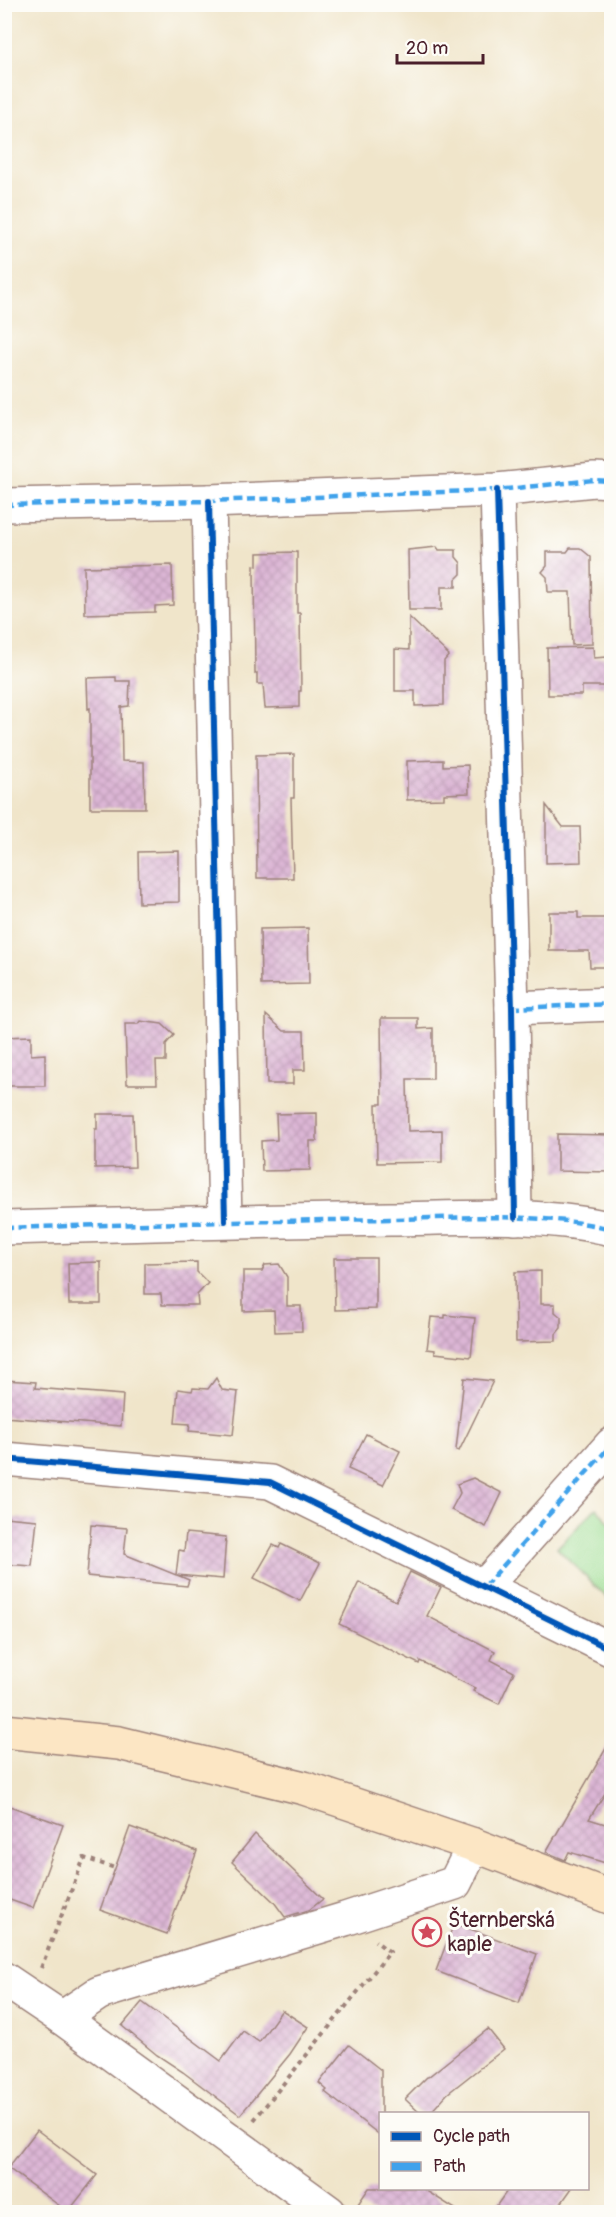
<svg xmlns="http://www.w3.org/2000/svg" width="616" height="2217" font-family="Pangolin,sans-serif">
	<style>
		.garden { fill: #9cdd93; stroke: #737e5f; stroke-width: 1.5 }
		.building { fill: url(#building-cross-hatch) }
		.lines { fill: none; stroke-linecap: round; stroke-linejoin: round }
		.minor-casing { stroke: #9d827a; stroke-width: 36 }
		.secondary-casing { stroke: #9d827a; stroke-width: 36 }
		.path { stroke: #9d827a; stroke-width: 4; stroke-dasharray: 4.5 4.5; stroke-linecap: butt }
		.minor { stroke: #fff; stroke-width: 33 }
		.secondary { stroke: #fce6c4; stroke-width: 33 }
		.quiet { stroke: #40a2eb; stroke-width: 4.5; stroke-dasharray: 9 4.5; stroke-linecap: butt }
		.cycleway-casing { stroke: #fdfcf7; stroke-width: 10 }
		.cycleway { stroke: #0057b8; stroke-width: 6 }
		.labels { text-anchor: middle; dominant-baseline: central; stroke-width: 6; stroke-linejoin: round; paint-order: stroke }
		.poi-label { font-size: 21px; fill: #4a1f2b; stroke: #fdfcf7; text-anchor: start }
	</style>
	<defs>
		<pattern id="building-cross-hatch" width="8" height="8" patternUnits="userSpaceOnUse" patternTransform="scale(1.5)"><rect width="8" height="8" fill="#dcb6d5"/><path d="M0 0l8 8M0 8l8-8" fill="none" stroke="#be9cb7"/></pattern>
	</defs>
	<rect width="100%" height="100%" fill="#fdfcf7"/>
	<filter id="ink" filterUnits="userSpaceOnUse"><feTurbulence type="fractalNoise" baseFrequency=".0167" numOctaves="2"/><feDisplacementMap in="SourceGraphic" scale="12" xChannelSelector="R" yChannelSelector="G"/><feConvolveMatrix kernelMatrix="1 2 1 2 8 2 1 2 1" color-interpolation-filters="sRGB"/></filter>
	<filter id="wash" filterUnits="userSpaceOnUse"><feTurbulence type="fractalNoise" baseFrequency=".008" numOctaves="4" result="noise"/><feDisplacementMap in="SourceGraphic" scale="24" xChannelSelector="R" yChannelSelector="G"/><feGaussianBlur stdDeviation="1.35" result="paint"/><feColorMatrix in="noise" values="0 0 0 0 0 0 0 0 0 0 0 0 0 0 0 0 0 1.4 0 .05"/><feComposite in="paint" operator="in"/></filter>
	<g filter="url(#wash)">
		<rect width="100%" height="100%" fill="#f0e5ca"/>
		<!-- garden -->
		<path class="garden" d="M596,1508l15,16v78l-54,-54z"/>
		<g id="blocks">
			<!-- building -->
			<g class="building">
				<path d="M437,547l2,3h17v7l5,6v11l-5,5v8h-15v23h-32l-1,-60z"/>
				<path d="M570,548h10l11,9 1,87 -20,1 -2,-53h-22l-1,-15 -5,-5 5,-6v-14h20z"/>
				<path d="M297,552v61h3l1,78h-2v16l-34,1 -2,-24h-6v-11l-2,1 -1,-109 3,1v-13z"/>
				<path d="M172,565l1,40 -18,1v6l-70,2 -1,-47z"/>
				<path d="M409,617l40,38 -5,6v44l-29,1v-15h-20v-42l14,1z"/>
				<path d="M593,647l1,11 13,-1v29h-25v9h-34l-1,-47z"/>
				<path d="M116,677v4h14l-1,25 -8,1 1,54 22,1 1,46h-55v-100l-2,1 -1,-31z"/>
				<path d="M294,754v44h-3l2,80h-36l-1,-123z"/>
				<path d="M443,760v6l25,-1 1,28 -25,1v5l-37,1v-39z"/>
				<path d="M546,805l17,22h17l1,35 -35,1z"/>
				<path d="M179,851v51l-40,1 -1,-51z"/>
				<path d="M549,912h29v6h34v49h-22l-1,-16h-40z"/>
				<path d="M308,928l1,56 -48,1 -1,-56z"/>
				<path d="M266,1015l18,16h20l1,39h-12v14h-26z"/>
				<path d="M381,1018h37v11l15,-1v51h-26l1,52 34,-1v32l-65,1 -1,-59h6z"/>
				<path d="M140,1021l22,3 12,11 -8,9v17h-10l1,23h-30l-2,-60h13z"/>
				<path d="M31,1036v19l14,-1v32h-41v-49z"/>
				<path d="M317,1113v28h-7v29l-48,1 -1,-30 16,-1 -1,-26z"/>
				<path d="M97,1114h36l2,53 -40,1v-39h2z"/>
				<path d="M557,1134l55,1v37l-55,-1z"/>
				<path d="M334,1258h42v51l-41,1z"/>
				<path d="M101,1262v42h-32l-1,-41z"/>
				<path d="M197,1262v10l11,11 -11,12 1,10h-36l-1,-11h-16v-31z"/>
				<path d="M279,1264l8,13v29h14l1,25 -27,1 -1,-22 -31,1v-40h19l3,-6z"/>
				<path d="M541,1271v33h14v8l6,5v11l-5,6v7l-40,1 -1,-70z"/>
				<path d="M445,1315l30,3 -4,39 -36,-4v-3l-8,-1 4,-32 14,1z"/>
				<path d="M216,1378l6,12 16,2 -5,43 -44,-4 1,-7 -15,-1 3,-34 14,2 1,-3 15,1z"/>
				<path d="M464,1378l29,3 -34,70 -3,-1z"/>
				<path d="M4,1380l32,2 -1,6 88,7 -2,31 -117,-9z"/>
				<path d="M366,1434l34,17 -17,34 -35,-16z"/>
				<path d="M473,1478l29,15 -16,34 -35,-17 9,-17 -3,-9z"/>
				<path d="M4,1517l33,3 -5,46 -28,-2z"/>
				<path d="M91,1525l36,3 -3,26 52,21 3,-25 5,1 2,-18 40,4 -3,42 -46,-4 12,5 -2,6 -100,-10z"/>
				<path d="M281,1544l39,19 -20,38 -46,-23 19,-33 6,3z"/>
				<path d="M410,1572l31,15 -14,29 68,35 -4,9 23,12 -15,32 -26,-13 2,-3 -55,-27 -1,3 -80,-40 20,-42 37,19z"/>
				<path d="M612,1738v44l-23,37 23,7v39l-43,-13 -4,8 -19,-8z"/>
				<path d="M4,1804l59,21 -30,83 -29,-10z"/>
				<path d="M130,1827l67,24 -30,83 -67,-24z"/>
				<path d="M255,1834l68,65 -14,11 -24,7 -11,-15 -42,-40z"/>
				<path d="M454,1923l83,31 -18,49 -83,-32z"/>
				<path d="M142,2002l79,59 22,-30 16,11 23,-32 26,17 -18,27 -50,61 -57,-43 -26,-17 -35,-29z"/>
				<path d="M488,2029l16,20 -57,45 -18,20h-8l-16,-15 22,-22h1z"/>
				<path d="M349,2045l32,25v66l-56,-44 2,-2 -8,-7z"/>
				<path d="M37,2130l60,45 -29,37 -60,-44z"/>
				<path d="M369,2188h53l38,24h-89l-13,-8z"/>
				<path d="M509,2188h63l-17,24h-63z"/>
			</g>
		</g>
	</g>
	<g filter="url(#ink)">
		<use href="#blocks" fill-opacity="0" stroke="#9d827a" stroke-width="1.5"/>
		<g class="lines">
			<!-- minor casing -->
			<g class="minor-casing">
				<g id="minor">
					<path d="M497,490l15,518 3,210"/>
					<path d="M209,501l16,720"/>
					<path d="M4,505l205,-4 288,-11 97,-10 18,1"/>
					<path d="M512,1008l100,-4"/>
					<path d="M4,1228c129,-4 257,-7 386,-9 73,-1 150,-7 222,10"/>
					<path d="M4,1459l266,23 342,168"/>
					<path d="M484,1587l128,-143"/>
					<path d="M4,1979l58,39 37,-25 246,-74 110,-36 19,-38"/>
					<path d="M62,2018l267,194"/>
				</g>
			</g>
			<!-- secondary casing -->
			<g class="secondary-casing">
				<path id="secondary" d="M4,1731l115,12 185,45 170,57 138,53"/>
			</g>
			<!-- path -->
			<g class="path">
				<path d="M41,1968l43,-110 31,10"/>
				<path d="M254,2120l136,-168 -15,-11"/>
			</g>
			<!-- minor -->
			<use href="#minor" class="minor"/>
			<!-- secondary -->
			<use href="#secondary" class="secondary"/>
			<!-- quiet -->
			<g class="quiet">
				<path d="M4,505l205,-4 288,-11 97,-10 18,1"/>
				<path d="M512,1008l100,-4"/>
				<path d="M4,1228c129,-4 257,-7 386,-9 73,-1 150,-7 222,10"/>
				<path d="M484,1587l128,-143"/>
			</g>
			<!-- cycleway casing -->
			<g class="cycleway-casing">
				<g id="cycleway">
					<path d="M497,490l15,518 3,210"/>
					<path d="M209,501l16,720"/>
					<path d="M4,1459l266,23 342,168"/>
				</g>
			</g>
			<!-- cycleway -->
			<use href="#cycleway" class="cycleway"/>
		</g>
	</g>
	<!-- icons -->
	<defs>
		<g id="sight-ring" transform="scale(1.5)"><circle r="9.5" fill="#fdfcf7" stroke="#d1495b" stroke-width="1.5"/><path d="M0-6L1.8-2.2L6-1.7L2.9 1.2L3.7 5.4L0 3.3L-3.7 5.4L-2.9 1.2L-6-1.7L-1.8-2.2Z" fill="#d1495b"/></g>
	</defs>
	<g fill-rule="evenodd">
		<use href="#sight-ring" x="427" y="1932"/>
	</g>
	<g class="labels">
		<!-- poi labels -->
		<g class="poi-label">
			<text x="448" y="1920">Šternberská<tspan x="448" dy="24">kaple</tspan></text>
		</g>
	</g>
	<!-- margin -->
	<rect width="616" height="2217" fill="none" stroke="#fdfcf7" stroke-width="24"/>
	<!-- legend -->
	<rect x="379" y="2112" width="210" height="78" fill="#fdfcf7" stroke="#b5a4a5" stroke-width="1.5"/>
	<rect x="391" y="2132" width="30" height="9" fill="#0057b8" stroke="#b5a4a5" stroke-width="1.5"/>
	<text x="433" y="2142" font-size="18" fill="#4a1f2b">Cycle path</text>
	<rect x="391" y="2162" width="30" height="9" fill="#40a2eb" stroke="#b5a4a5" stroke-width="1.5"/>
	<text x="433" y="2172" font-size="18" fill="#4a1f2b">Path</text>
	<!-- scale -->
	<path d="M397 54v9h86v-9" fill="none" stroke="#4a1f2b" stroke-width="3"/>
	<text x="406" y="54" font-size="18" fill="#4a1f2b" stroke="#fdfcf7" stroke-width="4.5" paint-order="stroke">20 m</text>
</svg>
